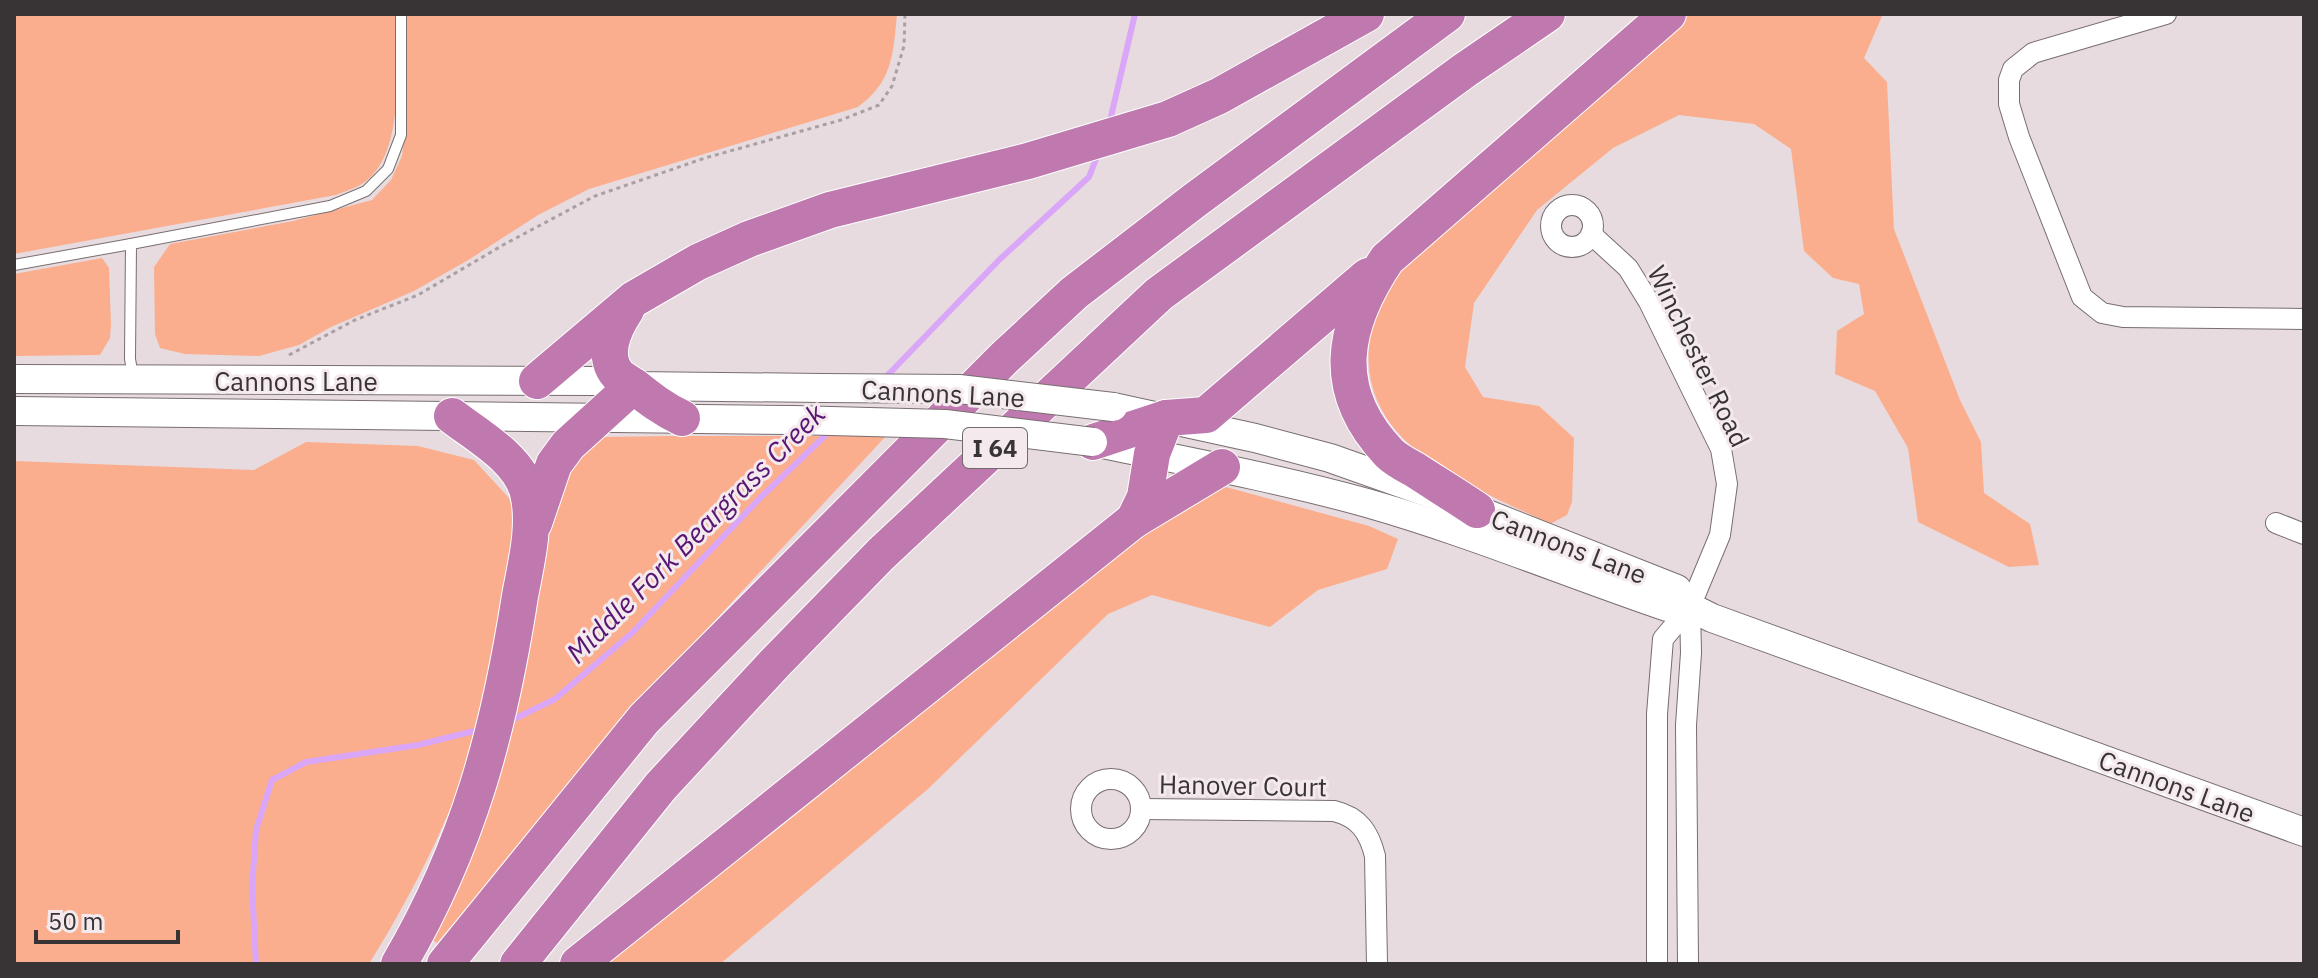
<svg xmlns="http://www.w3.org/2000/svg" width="2318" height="978" font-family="'IBM Plex Sans',sans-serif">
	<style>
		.green { fill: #fbae8d }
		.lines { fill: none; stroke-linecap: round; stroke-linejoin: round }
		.stream { stroke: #daa6f7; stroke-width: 6 }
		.lane-casing { stroke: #786e70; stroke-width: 12 }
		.street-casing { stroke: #786e70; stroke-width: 22 }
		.secondary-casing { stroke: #786e70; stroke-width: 30 }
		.highway-casing { stroke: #fff; stroke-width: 38 }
		.path { stroke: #a9a0a3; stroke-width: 3; stroke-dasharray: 4 4; stroke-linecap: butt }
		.lane { stroke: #fff; stroke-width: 10 }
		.street { stroke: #fff; stroke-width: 20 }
		.secondary { stroke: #fff; stroke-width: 28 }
		.highway { stroke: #bf79af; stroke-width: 36 }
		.secondary-bridge-casing { stroke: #786e70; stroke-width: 30; stroke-linecap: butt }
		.secondary-bridge { stroke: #fff; stroke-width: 28 }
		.labels { text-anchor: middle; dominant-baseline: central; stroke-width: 6; stroke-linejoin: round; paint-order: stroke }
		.shield { fill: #f4e9ec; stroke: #706a6c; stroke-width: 2 }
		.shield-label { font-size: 24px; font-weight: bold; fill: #383435 }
		.street-label { font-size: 26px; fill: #383435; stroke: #f4e9ec }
		.water-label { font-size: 28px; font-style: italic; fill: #571674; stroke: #f4e9ec }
	</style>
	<rect width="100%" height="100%" fill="#e7dbdf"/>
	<!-- green -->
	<g class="green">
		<path d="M14,14h382c-1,48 11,136 -31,168 -8,6 -20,9 -29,13l-322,59z"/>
		<path d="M407,14h490c-4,41 -4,67 -39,93l-269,82 -51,26 -68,44 -56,32 -83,36 -32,18 -40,11 -74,-2 -25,-6 -5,-14 -1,-67 16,-23 123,-23 79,-21 19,-20 11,-24 5,-41z"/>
		<path d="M1687,14h196l-19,44 23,24 7,147 66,171 21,42 3,51 46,31 9,41 -30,2 -91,-45 -10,-74 -33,-57 -40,-17 2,-43 27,-17 -5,-30 -26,-6 -29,-27 -13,-102 -37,-25 -75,-9 -66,33 -76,62 -63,93 -9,64 18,30 56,9 35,32 -2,64 -5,13 -17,9c-78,-39 -196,-77 -180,-187 4,-27 23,-54 38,-77z"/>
		<path d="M102,258l7,10 2,56 -1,14 -10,17 -86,1v-82z"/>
		<path d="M670,436h216l-203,219 -246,288 -8,-5 125,-446 20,-34 28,-21z"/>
		<path d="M306,442l112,4 56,14 35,38 9,26c-10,56 -17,113 -29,168 -21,92 -70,192 -120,272h-355v-503l240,9z"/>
		<path d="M1222,486l147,40 29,13 -11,30 -69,21 -48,37 -118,-32 -44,19 -180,175 -208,175h-115l572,-457z"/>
	</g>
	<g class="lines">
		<!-- stream -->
		<g class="stream">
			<path d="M1109,125l26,-111"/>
			<path d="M884,379l115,-119 90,-83 9,-23"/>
			<path d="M508,722l47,-23 77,-66 128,-135 70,-67"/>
			<path d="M256,964l-4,-77 4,-57 16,-50 34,-18 112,-17 64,-16"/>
		</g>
		<!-- lane casing -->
		<g class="lane-casing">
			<g id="lane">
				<path d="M14,265l117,-21"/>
				<path d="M133,376l-3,-17 1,-115 199,-38 36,-15 22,-22 13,-34v-121"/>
			</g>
		</g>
		<!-- street casing -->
		<g class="street-casing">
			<g id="street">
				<path d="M2166,14l-133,39 -20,16 -4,11v24l10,33 63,160 20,16 21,4 181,2"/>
				<circle cx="1572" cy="226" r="21"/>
				<path d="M1591,234l37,34 21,34 72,147 6,35 -7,51 -30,72 -27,32 -6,75v250"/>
				<path d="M2276,523l28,11"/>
				<circle cx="1111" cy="809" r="30"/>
				<path d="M1141,809l193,2c25,6 35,21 41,45l2,108"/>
				<path d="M1688,964l-2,-239 5,-72 -1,-46"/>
			</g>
		</g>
		<!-- secondary casing -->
		<g class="secondary-casing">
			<g id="secondary">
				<path d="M14,379l588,2 31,5 189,2"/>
				<path d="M1113,407l142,31 75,20 147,52 200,79 13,18 22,11 592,214"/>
				<path d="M14,411l779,9"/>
				<path d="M1093,442c92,19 184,36 274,61 102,29 200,70 300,104h23"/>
			</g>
		</g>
		<!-- highway casing -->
		<g class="highway-casing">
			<g id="highway">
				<path d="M626,310c-12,18 -25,46 -8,65 4,4 11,8 16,11 16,13 29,23 48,32"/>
				<path d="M537,381l97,-82 64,-37 51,-23 81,-29 198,-49 140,-42 51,-23 147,-82"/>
				<path d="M1093,442l73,-24 40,-3 162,-139"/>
				<path d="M1477,510c-21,-14 -42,-27 -62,-40 -9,-5 -19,-10 -26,-17 -60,-63 -47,-127 -2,-194l281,-245"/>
				<path d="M1134,520l11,-23 7,-43 14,-36"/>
				<path d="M534,523l20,-59 14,-19 65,-59"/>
				<path d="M399,964c70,-120 100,-233 121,-368 6,-33 16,-70 8,-103 -8,-34 -50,-57 -76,-77"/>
				<path d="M445,964l199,-245 360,-361 70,-65 121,-93 252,-186"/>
				<path d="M518,964l143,-178 114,-123 106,-109 278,-260 306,-224 82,-56"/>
				<path d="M578,964l556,-444 88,-53"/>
			</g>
		</g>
		<!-- path -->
		<path class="path" d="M289,355l66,-35 63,-25 85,-50 92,-49 110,-38 136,-38 38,-15 13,-19 12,-40 1,-32"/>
		<!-- lane -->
		<use href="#lane" class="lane"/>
		<!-- street -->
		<use href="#street" class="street"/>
		<!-- secondary -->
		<use href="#secondary" class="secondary"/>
		<!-- highway -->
		<use href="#highway" class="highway"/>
		<!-- secondary-bridge casing -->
		<g class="secondary-bridge-casing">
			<g id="secondary-bridge">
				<path d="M822,388l137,1 154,18"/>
				<path d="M793,420l152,4 148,18"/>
			</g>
		</g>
		<!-- secondary-bridge -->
		<use href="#secondary-bridge" class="secondary-bridge"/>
	</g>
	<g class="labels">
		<!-- shield labels -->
		<rect class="shield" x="963" y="428" width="64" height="40" rx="6"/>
		<g class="shield-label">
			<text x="995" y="448">I 64</text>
		</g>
		<!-- street labels -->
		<g class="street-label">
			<text transform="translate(1699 356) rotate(64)">Winchester Road</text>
			<text x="296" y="381">Cannons Lane</text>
			<text transform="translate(943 393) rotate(3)">Cannons Lane</text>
			<text transform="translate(1569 546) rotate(21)">Cannons Lane</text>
			<text transform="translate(1243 785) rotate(1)">Hanover Court</text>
			<text transform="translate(2177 786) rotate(20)">Cannons Lane</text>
		</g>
		<!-- water labels -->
		<g class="water-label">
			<text transform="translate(695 533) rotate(-45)">Middle Fork Beargrass Creek</text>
		</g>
	</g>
	<!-- border -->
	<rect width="2318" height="978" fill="none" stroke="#383435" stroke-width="32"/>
	<!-- scale -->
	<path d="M36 930v12h142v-12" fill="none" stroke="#383435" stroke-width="4"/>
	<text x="48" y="930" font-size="24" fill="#383435" stroke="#f4e9ec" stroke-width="6" paint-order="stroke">50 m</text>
</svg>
